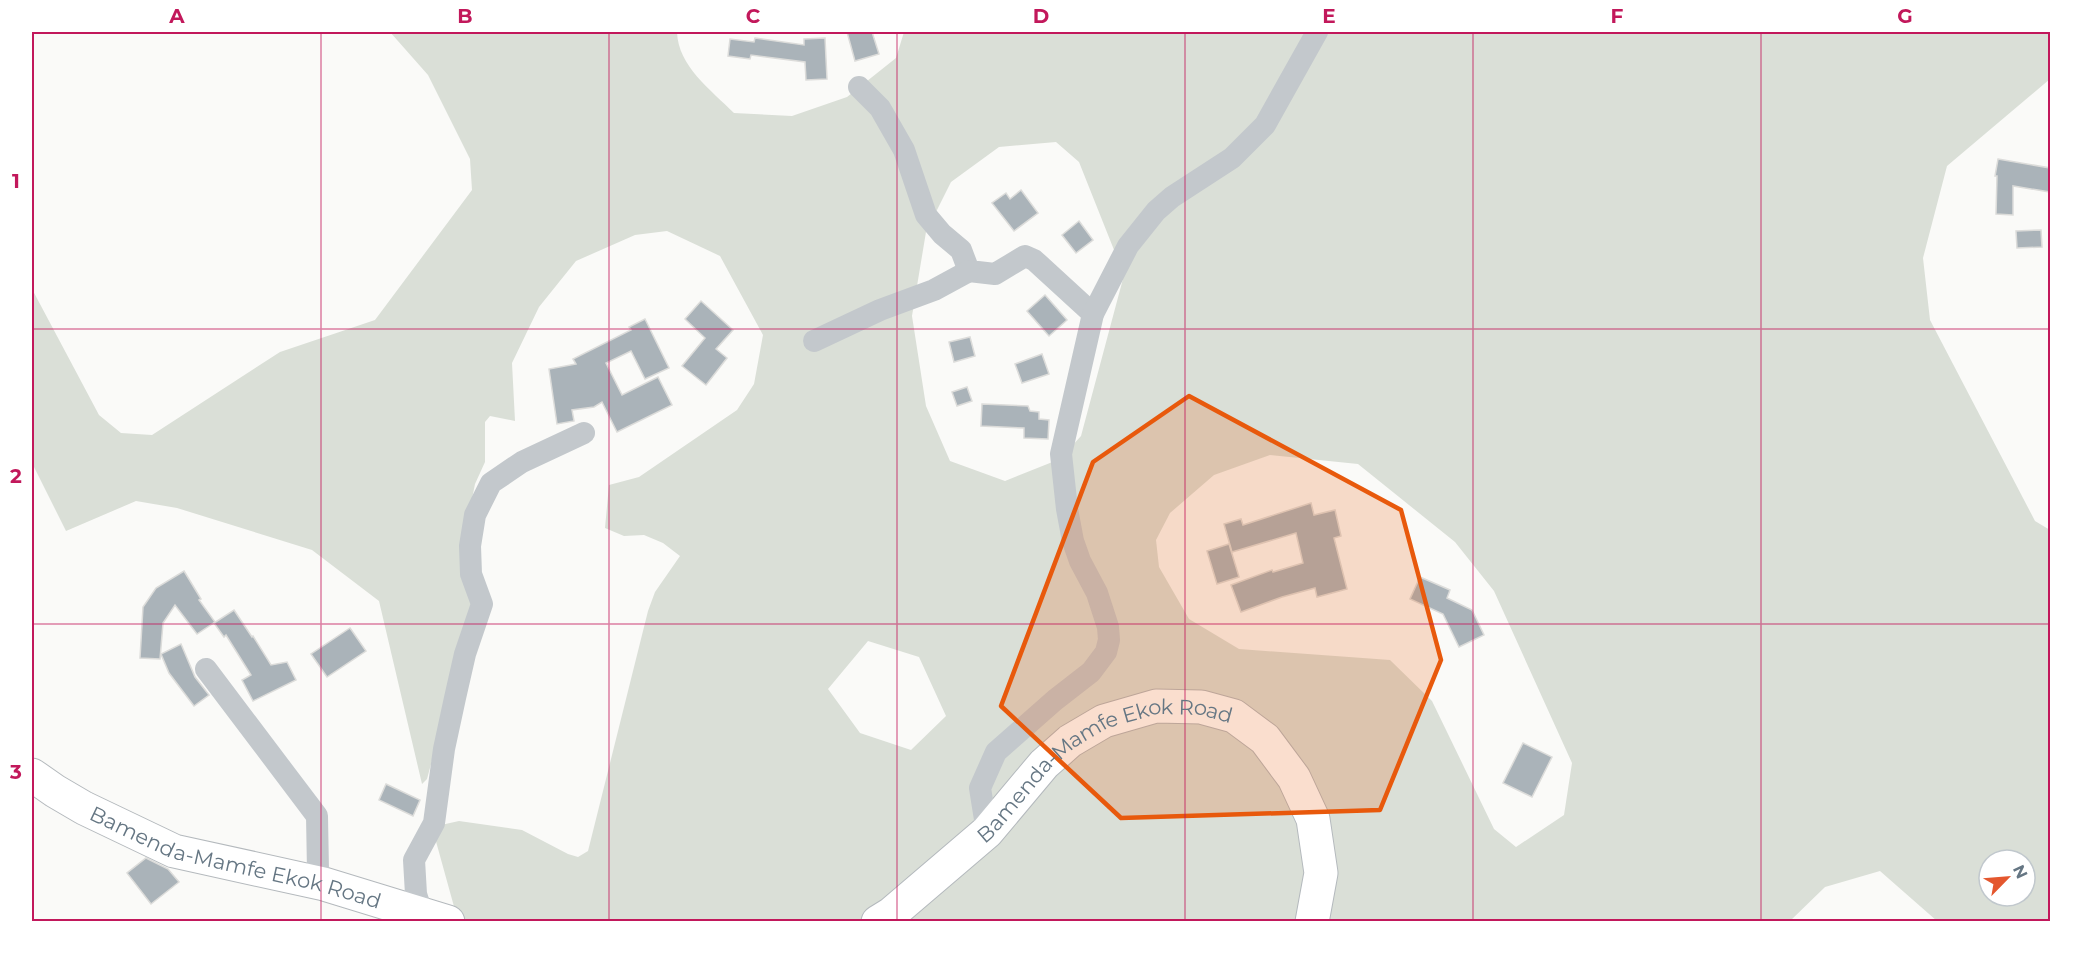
<svg xmlns="http://www.w3.org/2000/svg" width="2082" height="953" font-family="Montserrat,sans-serif">
	<style>
		.green { fill: #dadfd7; fill-rule: evenodd }
		.building { fill: #aab3b9; stroke: #dcdcda; stroke-width: 1.5 }
		.lines { fill: none; stroke-linecap: round; stroke-linejoin: round }
		.highway-casing { stroke: #b4b9bd; stroke-width: 35 }
		.minor { stroke: #c3c8cc; stroke-width: 22 }
		.highway { stroke: #fff; stroke-width: 33 }
		.marked { fill: #e8590c; fill-opacity: 0.2; stroke: #e8590c; stroke-width: 4.5; stroke-linejoin: round }
		.grid { fill: none; stroke: #c2185b; stroke-width: 1.5; stroke-opacity: 0.55 }
		.labels { text-anchor: middle; dominant-baseline: central; stroke-width: 6; stroke-linejoin: round; paint-order: stroke }
		.street-label { font-size: 21px; fill: #657683; stroke: #fff }
		.neatline { fill: none; stroke: #c2185b; stroke-width: 2 }
		.grid-label { font-size: 20px; text-anchor: middle; font-weight: bold; fill: #c2185b }
	</style>
	<rect width="100%" height="100%" fill="#fafaf8"/>
	<!-- green -->
	<path class="green" d="M390,32h287c1,34 34,58 57,81l58,3 55,-19 49,-39 8,-26h1146v47l-103,87 -24,92 7,62 105,201 15,9v391h-113l-57,-50 -55,16 -36,35 -1331,-1 -26,-94 27,-6 63,9 46,24 10,3 10,-6 60,-240 7,-19 25,-36 -17,-13 -19,-8 -20,1 -19,-8 4,-43 30,-8 98,-67 17,-26 9,-49 -43,-79 -53,-25 -32,4 -59,26 -37,46 -27,56 3,58 -25,-5 -5,6v40l-10,22 -6,30 6,86 -48,179 -5,5 -43,-183 -67,-51 -135,-42 -41,-7 -70,30 -34,-68v-174l67,126 22,18 31,2 128,-83 95,-32 97,-130 -2,-31 -42,-84zM1056,142l23,20 45,113 -43,161 -21,23 -55,22 -55,-20 -24,-55 -14,-90 14,-84 25,-50 48,-35zM1270,455l88,9 97,78 39,49 78,172 -8,52 -48,32 -22,-18 -62,-128 -42,-41 -151,-11 -50,-30 -30,-52 -3,-27 14,-27 44,-38zM868,641l51,16 27,59 -35,34 -51,-17 -32,-44zM1989,860h36v36h-36z"/>
	<!-- building -->
	<g class="building">
		<path d="M847,32h25l7,22 -24,7z"/>
		<path d="M755,38l49,7v-6l21,-1 2,41 -21,1 -1,-18 -54,-7 -1,4 -22,-3 2,-17 24,3z"/>
		<path d="M1998,159l52,9v24l-37,-6v29l-17,-1 1,-38h-2z"/>
		<path d="M1021,190l17,23 -24,18 -22,-28 14,-10 4,6z"/>
		<path d="M1079,221l14,19 -17,13 -14,-18z"/>
		<path d="M2041,230l1,17 -25,1 -1,-17z"/>
		<path d="M1045,295l22,25 -18,16 -22,-25z"/>
		<path d="M701,301l32,29 -17,19 11,9 -21,27 -24,-19 23,-28 -20,-19z"/>
		<path d="M645,319l24,49 -24,11 -14,-28 -25,12 16,32 36,-18 14,28 -55,27 -15,-30 -8,5 -22,3 2,11 -17,3 -8,-55 27,-5 -3,-5 58,-29 -2,-3z"/>
		<path d="M970,337l5,19 -21,6 -5,-20z"/>
		<path d="M1042,354l7,20 -27,9 -7,-19z"/>
		<path d="M967,387l5,14 -15,5 -5,-14z"/>
		<path d="M982,404l46,2 2,5 9,1v7l10,1 -1,19 -24,-1v-10l-43,-2z"/>
		<path d="M1311,503l3,12 21,-5 6,26 -7,2 13,51 -30,8 -2,-9 -33,9 -41,15 -10,-27 41,-15 1,2 30,-9 -7,-30 -64,19 -8,-28 17,-5 2,6z"/>
		<path d="M1229,544l10,33 -22,7 -10,-33z"/>
		<path d="M184,571l17,28 -2,1 16,22 -18,12 -22,-29 -12,18 -3,36 -20,-1 3,-51 13,-19z"/>
		<path d="M1420,577l30,13 -3,8 25,12 12,25 -25,12 -16,-33 -33,-15z"/>
		<path d="M234,610l18,27 1,-1 18,29 16,-3 9,18 -43,21 -11,-21 9,-5 -25,-40 -2,2 -10,-14z"/>
		<path d="M350,628l16,23 -39,26 -16,-23z"/>
		<path d="M181,644l14,33 14,18 -15,11 -25,-33 -8,-19z"/>
		<path d="M1523,743l29,14 -20,40 -29,-14z"/>
		<path d="M386,784l34,16 -7,16 -34,-16z"/>
		<path d="M146,858l22,11 11,13 -28,22 -24,-31z"/>
	</g>
	<g class="lines">
		<!-- highway casing -->
		<g class="highway-casing">
			<g id="highway">
				<path id="s1" d="M32,775l23,16 29,17 90,43 150,33 124,38"/>
				<path id="s2" d="M878,922l13,-8 96,-82 57,-68 26,-23 34,-20 52,-15 45,1 33,9 31,23 29,39 19,41 8,54 -9,49"/>
			</g>
		</g>
		<!-- minor -->
		<g class="minor">
			<path d="M859,87l21,21 24,42 22,65 16,19 19,16 8,21 26,3 30,-18 9,4 59,54"/>
			<path d="M814,341l66,-31 54,-20 35,-19"/>
			<path d="M206,669l111,147 1,55 6,13"/>
			<path d="M987,832l-7,-44 16,-36 59,-52 36,-28 15,-20 3,-12 -1,-13 -11,-34 -17,-32 -7,-20 -6,-32 -6,-55 32,-140 35,-68 28,-35 16,-14 60,-39 33,-33 52,-93"/>
			<path d="M422,913l-6,-19 -2,-34 20,-37 10,-74 11,-51 10,-44 17,-50 -11,-30 -1,-28 5,-31 16,-32 31,-21 62,-29"/>
		</g>
		<!-- highway -->
		<use href="#highway" class="highway"/>
	</g>
	<!-- marked area -->
	<path class="marked" d="M1189,396l212,114 40,150 -61,150 -259,8 -120,-112 92,-244z"/>
	<!-- grid -->
	<path class="grid" d="M321,32v890M609,32v890M897,32v890M1185,32v890M1473,32v890M1761,32v890M32,329h2018M32,624h2018"/>
	<g class="labels">
		<!-- street labels -->
		<g class="street-label">
			<text stroke="none"><textPath href="#s2" startOffset="284">Bamenda-Mamfe Ekok Road</textPath></text>
			<text stroke="none"><textPath href="#s1" startOffset="222">Bamenda-Mamfe Ekok Road</textPath></text>
		</g>
	</g>
	<!-- border -->
	<rect width="2082" height="953" fill="none" stroke="#ffffff" stroke-width="66"/>
	<!-- north arrow -->
	<g transform="translate(2007 878) rotate(65)"><circle r="28" fill="#ffffff" stroke="#c1c8cd" stroke-width="1.5"/>
	<path d="M0-4.5L10 22L0 15L-10 22Z" fill="#e4572e"/>
	<text y="-9" font-size="16" font-weight="bold" text-anchor="middle" fill="#657683">N</text>
	</g>
	<rect x="33" y="33" width="2016" height="887" class="neatline"/>
	<g class="grid-label">
		<text x="177" y="23">A</text>
		<text x="465" y="23">B</text>
		<text x="753" y="23">C</text>
		<text x="1041" y="23">D</text>
		<text x="1329" y="23">E</text>
		<text x="1617" y="23">F</text>
		<text x="1905" y="23">G</text>
		<text x="16" y="188">1</text>
		<text x="16" y="483">2</text>
		<text x="16" y="779">3</text>
	</g>
</svg>
